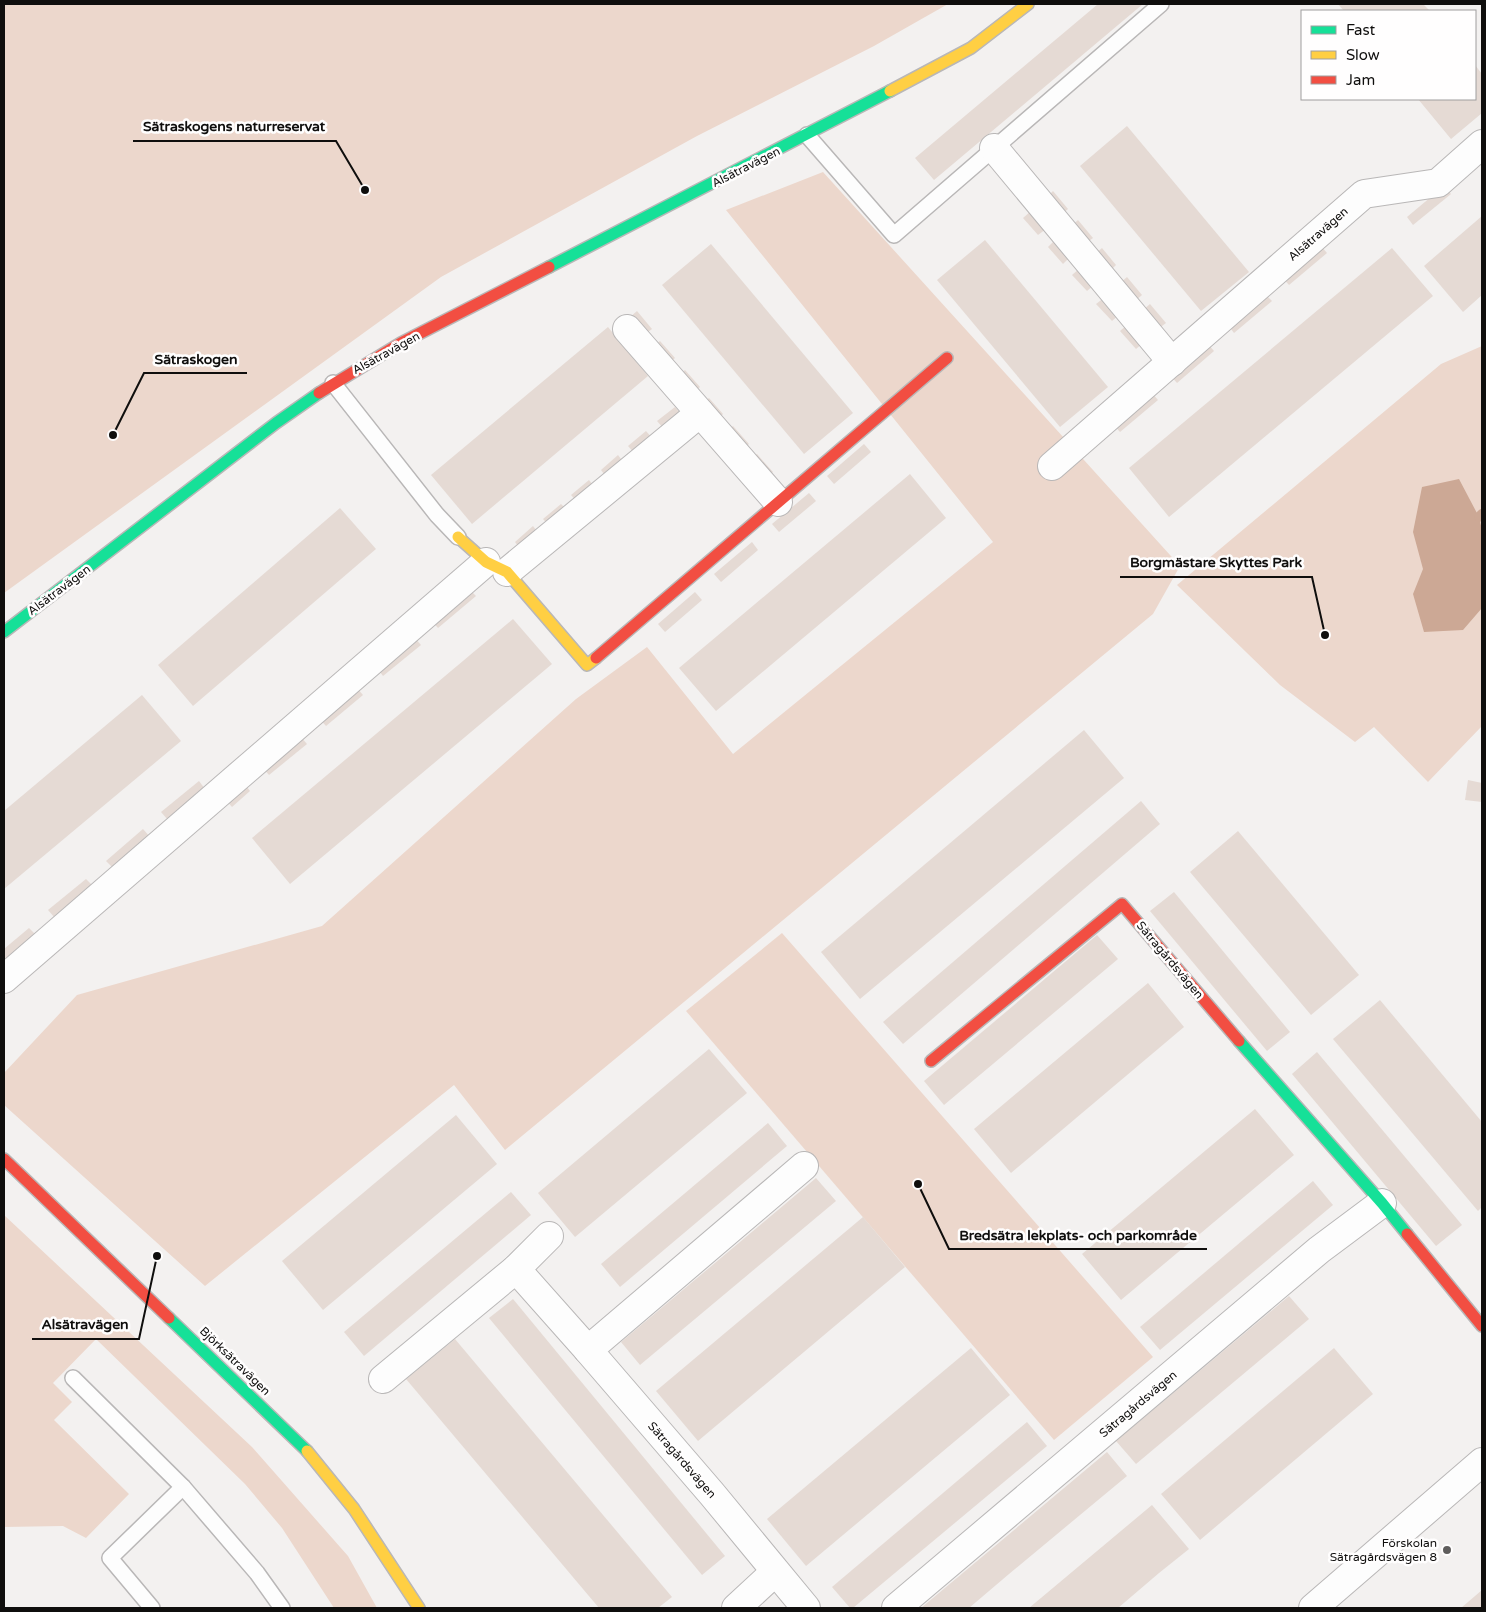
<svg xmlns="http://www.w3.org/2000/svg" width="1486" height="1612" font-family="'Varela Round',sans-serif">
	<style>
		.green { fill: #ecd7cc }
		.water { fill: #cca895 }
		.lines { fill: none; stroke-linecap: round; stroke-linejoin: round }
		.stream { stroke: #cca895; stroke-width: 10 }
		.building { fill: #e5dad4 }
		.lane-casing { stroke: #b9b7b7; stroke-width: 18 }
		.street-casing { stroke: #b9b7b7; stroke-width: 30 }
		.fast-casing { stroke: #b9b7b7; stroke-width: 14 }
		.slow-casing { stroke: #b9b7b7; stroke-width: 14 }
		.jam-casing { stroke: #b9b7b7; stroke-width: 14 }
		.lane { stroke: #fdfdfd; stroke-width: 15 }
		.street { stroke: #fdfdfd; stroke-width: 28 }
		.fast { stroke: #16e098; stroke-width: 11 }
		.slow { stroke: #ffcf43; stroke-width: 11 }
		.jam { stroke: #f24e42; stroke-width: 11 }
		.poi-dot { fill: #5f5d5c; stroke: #fffefe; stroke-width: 2 }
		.labels { text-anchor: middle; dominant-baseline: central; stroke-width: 5; stroke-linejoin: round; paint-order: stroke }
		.street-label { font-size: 12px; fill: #0f0e0d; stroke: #fffefe }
		.poi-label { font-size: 12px; fill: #0f0e0d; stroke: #fffefe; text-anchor: end }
		.leader { fill: none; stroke: #0f0e0d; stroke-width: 2 }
		.callout-dot { fill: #0f0e0d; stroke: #fffefe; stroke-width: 2 }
		.callout-label { font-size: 14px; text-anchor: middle; font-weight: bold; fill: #0f0e0d; stroke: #fffefe; stroke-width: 5; stroke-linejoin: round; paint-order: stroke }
	</style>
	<rect width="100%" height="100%" fill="#f3f1f0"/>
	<!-- green -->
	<g class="green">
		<path d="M4,4h944l-74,42 -177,90 -256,141 -437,316z"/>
		<path d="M823,172l357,394 -27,48 -648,536 -51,-65 -249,201 -201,-181v-32l73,-78 245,-69 254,-227 71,-52 86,107 260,-212 -267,-332z"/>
		<path d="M1482,346v380l-54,56 -54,-55 -19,15 -75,-57 -103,-100 264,-221z"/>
		<path d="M782,933l371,424 -99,83 -368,-429z"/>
		<path d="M4,1215l248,232 96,109 29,52h-43l-52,-80 -37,-44 -149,-145 -43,44 19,19 -18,18 75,74 -43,44 -23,-12 -59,1z"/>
	</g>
	<!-- water -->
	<path class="water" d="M1459,479l20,38 3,13v78l-19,22 -39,2 -11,-38 10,-25 -10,-37 9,-45z"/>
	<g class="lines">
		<!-- stream -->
		<path class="stream" d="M1479,517l3,-3"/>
	</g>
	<!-- building -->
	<g class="building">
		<path d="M1098,4h45l-209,176 -19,-22z"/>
		<path d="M1338,4h85l7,7h-86z"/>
		<path d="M1475,65l7,9v39l-31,26 -33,-40h57z"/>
		<path d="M1127,126l122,146 -48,39 -121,-145z"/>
		<path d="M1444,186l7,8 -38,31 -6,-8z"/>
		<path d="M1053,191l15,18 -7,6 -15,-17z"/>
		<path d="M1031,211l15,18 -8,6 -15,-17z"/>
		<path d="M1482,216v79l-19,17 -39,-46z"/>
		<path d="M1078,220l15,18 -8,6 -15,-17z"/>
		<path d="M985,240l123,147 -48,40 -123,-147z"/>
		<path d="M1055,240l15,17 -7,7 -15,-17z"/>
		<path d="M711,244l142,169 -49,41 -142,-169z"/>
		<path d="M1320,245l7,8 -38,32 -7,-8z"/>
		<path d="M1102,248l14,17 -7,7 -15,-17z"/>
		<path d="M1392,248l41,48 -264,221 -40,-49z"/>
		<path d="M1080,268l14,17 -7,6 -15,-16z"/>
		<path d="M1127,277l15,18 -8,7 -15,-18z"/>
		<path d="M1265,294l7,7 -38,32 -6,-8z"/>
		<path d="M1105,297l15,17 -8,7 -16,-17z"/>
		<path d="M1150,304l16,19 -8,6 -16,-18z"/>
		<path d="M637,311l15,18 -8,6 -15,-17z"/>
		<path d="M1128,324l16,18 -8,7 -16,-18z"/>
		<path d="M608,327l40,49 -176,148 -41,-49z"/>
		<path d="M660,341l15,17 -8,7 -15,-18z"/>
		<path d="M1207,343l7,8 -37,32 -7,-8z"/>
		<path d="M685,370l15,17 -8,7 -15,-18z"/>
		<path d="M1151,392l7,8 -38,32 -7,-8z"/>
		<path d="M709,398l14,16 -7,7 -15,-17z"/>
		<path d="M675,407l6,7 -17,15 -7,-8z"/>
		<path d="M733,426l16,18 -8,7 -15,-18z"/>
		<path d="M646,431l7,8 -18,15 -7,-8z"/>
		<path d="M864,444l7,8 -37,32 -7,-8z"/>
		<path d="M757,454l16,18 -8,7 -16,-19z"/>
		<path d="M618,455l6,8 -17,15 -6,-8z"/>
		<path d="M910,474l36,44 -230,193 -37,-43z"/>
		<path d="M589,480l6,8 -17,15 -7,-8z"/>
		<path d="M809,493l7,8 -37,31 -7,-8z"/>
		<path d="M561,504l7,7 -18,16 -7,-8z"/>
		<path d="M340,508l36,41 -183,157 -35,-41z"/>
		<path d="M533,526l6,8 -18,16 -6,-8z"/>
		<path d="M752,542l6,8 -37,32 -7,-8z"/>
		<path d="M469,589l7,7 -38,32 -7,-8z"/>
		<path d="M695,592l7,8 -37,32 -7,-8z"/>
		<path d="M513,619l39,45 -262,220 -38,-46z"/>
		<path d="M414,637l7,8 -38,31 -6,-8z"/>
		<path d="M356,687l7,8 -37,31 -7,-8z"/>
		<path d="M142,695l39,46 -177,148v-78z"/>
		<path d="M1084,730l40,48 -264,221 -39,-47z"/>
		<path d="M300,736l7,8 -38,31 -7,-8z"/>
		<path d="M1468,780l14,3v19l-17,-2z"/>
		<path d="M199,781l6,8 -37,31 -7,-8z"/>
		<path d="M244,783l6,8 -18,16 -7,-8z"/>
		<path d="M1141,801l19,23 -257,220 -20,-22z"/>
		<path d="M143,829l7,8 -37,31 -7,-7z"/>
		<path d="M1238,831l121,144 -48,40 -121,-143z"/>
		<path d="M86,879l7,7 -38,32 -7,-8z"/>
		<path d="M1174,892l116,140 -23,19 -117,-140z"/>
		<path d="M29,928l7,7 -32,28v-14z"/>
		<path d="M1097,935l21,24 -174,146 -20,-24z"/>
		<path d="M1148,983l36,44 -173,146 -37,-44z"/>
		<path d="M1380,1000l102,122v85l-4,4 -145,-172z"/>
		<path d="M709,1049l38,44 -172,144 -37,-44z"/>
		<path d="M1317,1052l145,173 -26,21 -144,-172z"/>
		<path d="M1255,1109l39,46 -173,145 -39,-46z"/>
		<path d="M456,1115l41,49 -174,146 -41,-49z"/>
		<path d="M768,1123l19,23 -167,141 -19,-23z"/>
		<path d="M816,1178l20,23 -196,164 -19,-23z"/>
		<path d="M1313,1181l20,24 -173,145 -20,-23z"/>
		<path d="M511,1192l20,23 -167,141 -20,-24z"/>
		<path d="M863,1217l42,50 -207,174 -42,-50z"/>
		<path d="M1289,1296l20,23 -173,145 -20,-23z"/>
		<path d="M513,1299l212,257 -23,19 -213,-257z"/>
		<path d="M455,1339l217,258 -14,11h-59l-193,-229z"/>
		<path d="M971,1348l39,47 -204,171 -39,-47z"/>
		<path d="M1334,1348l39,46 -173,146 -39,-46z"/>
		<path d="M1027,1422l20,24 -194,162h-3l-18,-21z"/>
		<path d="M1107,1452l20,24 -118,98 -40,34h-48z"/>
		<path d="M1152,1505l37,44 -30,24 -41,35h-89z"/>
		<path d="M1482,1590v18h-21z"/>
	</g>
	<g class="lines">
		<!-- lane casing -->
		<g class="lane-casing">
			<g id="lane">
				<path d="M807,135l87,100 267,-231"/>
				<path d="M333,383l104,132 21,22"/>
				<path d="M73,1378l110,109 74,86 25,35"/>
				<path d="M152,1608l-42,-50 73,-71"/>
			</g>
		</g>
		<!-- street casing -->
		<g class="street-casing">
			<g id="street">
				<path d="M994,148l178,214"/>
				<path d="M627,329l151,173"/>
				<path d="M1052,466l312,-272 74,-11 44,-39"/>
				<path d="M507,572l193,-159"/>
				<path d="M4,979l482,-417"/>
				<path d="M804,1166l-216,184 124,144 94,114"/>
				<path d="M516,1269l72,81"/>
				<path d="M383,1379l133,-110 33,-33"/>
				<path d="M736,1608l39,-36"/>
				<path d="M896,1608l423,-358 63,-47"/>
				<path d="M1313,1608l169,-146"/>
			</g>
		</g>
		<!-- fast casing -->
		<g class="fast-casing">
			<g id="fast">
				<path d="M549,267l341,-176"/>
				<path d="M4,632l272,-209 43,-30"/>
				<path d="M1239,1041l143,162 25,31"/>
				<path d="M169,1318l138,133"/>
			</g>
		</g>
		<!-- slow casing -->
		<g class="slow-casing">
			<g id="slow">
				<path d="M890,91l81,-43 57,-44"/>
				<path d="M458,537l28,25 21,10 80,93 9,-7"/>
				<path d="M307,1451l47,58 65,99"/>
			</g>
		</g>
		<!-- jam casing -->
		<g class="jam-casing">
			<g id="jam">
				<path d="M319,393l82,-50 148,-76"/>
				<path d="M596,658l351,-300"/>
				<path d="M931,1061l191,-157 117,137"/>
				<path d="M4,1159l165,159"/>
				<path d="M1407,1234l75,92"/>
			</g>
		</g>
		<!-- lane -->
		<use href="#lane" class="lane"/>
		<!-- street -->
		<use href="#street" class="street"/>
		<!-- fast -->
		<use href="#fast" class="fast"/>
		<!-- slow -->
		<use href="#slow" class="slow"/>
		<!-- jam -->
		<use href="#jam" class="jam"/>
	</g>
	<!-- markers -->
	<circle class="poi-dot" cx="1447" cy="1550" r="5"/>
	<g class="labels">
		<!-- street labels -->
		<g class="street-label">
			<text transform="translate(746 167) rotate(-27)">Alsätravägen</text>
			<text transform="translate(1318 234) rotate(-41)">Alsätravägen</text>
			<text transform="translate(386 353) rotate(-29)">Alsätravägen</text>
			<text transform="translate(59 590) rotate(-37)">Alsätravägen</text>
			<text transform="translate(1170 960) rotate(50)">Sätragårdsvägen</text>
			<text transform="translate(235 1361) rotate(44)">Björksätravägen</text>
			<text transform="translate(1138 1404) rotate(-40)">Sätragårdsvägen</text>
			<text transform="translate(682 1460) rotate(49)">Sätragårdsvägen</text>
		</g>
		<!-- poi labels -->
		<g class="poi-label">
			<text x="1437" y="1543">Förskolan<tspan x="1437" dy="14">Sätragårdsvägen 8</tspan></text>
		</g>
	</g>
	<!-- callouts -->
	<path class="leader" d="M365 190L336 141H133M113 435L144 373H247M1325 635L1312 577H1120M918 1184L949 1249H1207M157 1256L139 1339H32"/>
	<g class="callout-dot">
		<circle cx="365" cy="190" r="5"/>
		<circle cx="113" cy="435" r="5"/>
		<circle cx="1325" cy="635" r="5"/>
		<circle cx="918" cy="1184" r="5"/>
		<circle cx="157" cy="1256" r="5"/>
	</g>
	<g class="callout-label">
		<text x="234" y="131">Sätraskogens naturreservat</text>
		<text x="196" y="364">Sätraskogen</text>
		<text x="1216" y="567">Borgmästare Skyttes Park</text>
		<text x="1078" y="1240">Bredsätra lekplats- och parkområde</text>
		<text x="85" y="1329">Alsätravägen</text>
	</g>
	<!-- border -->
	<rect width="1486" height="1612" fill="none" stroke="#0f0e0d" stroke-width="10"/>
	<!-- legend -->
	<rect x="1301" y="10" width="175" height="90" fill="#fffefe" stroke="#9f9e9e"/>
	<rect x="1311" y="26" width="25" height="8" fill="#16e098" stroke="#9f9e9e"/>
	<text x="1346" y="35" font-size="15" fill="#0f0e0d">Fast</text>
	<rect x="1311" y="51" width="25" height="8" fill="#ffcf43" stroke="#9f9e9e"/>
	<text x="1346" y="60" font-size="15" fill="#0f0e0d">Slow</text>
	<rect x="1311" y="76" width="25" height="8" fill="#f24e42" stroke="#9f9e9e"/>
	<text x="1346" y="85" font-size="15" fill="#0f0e0d">Jam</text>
</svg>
